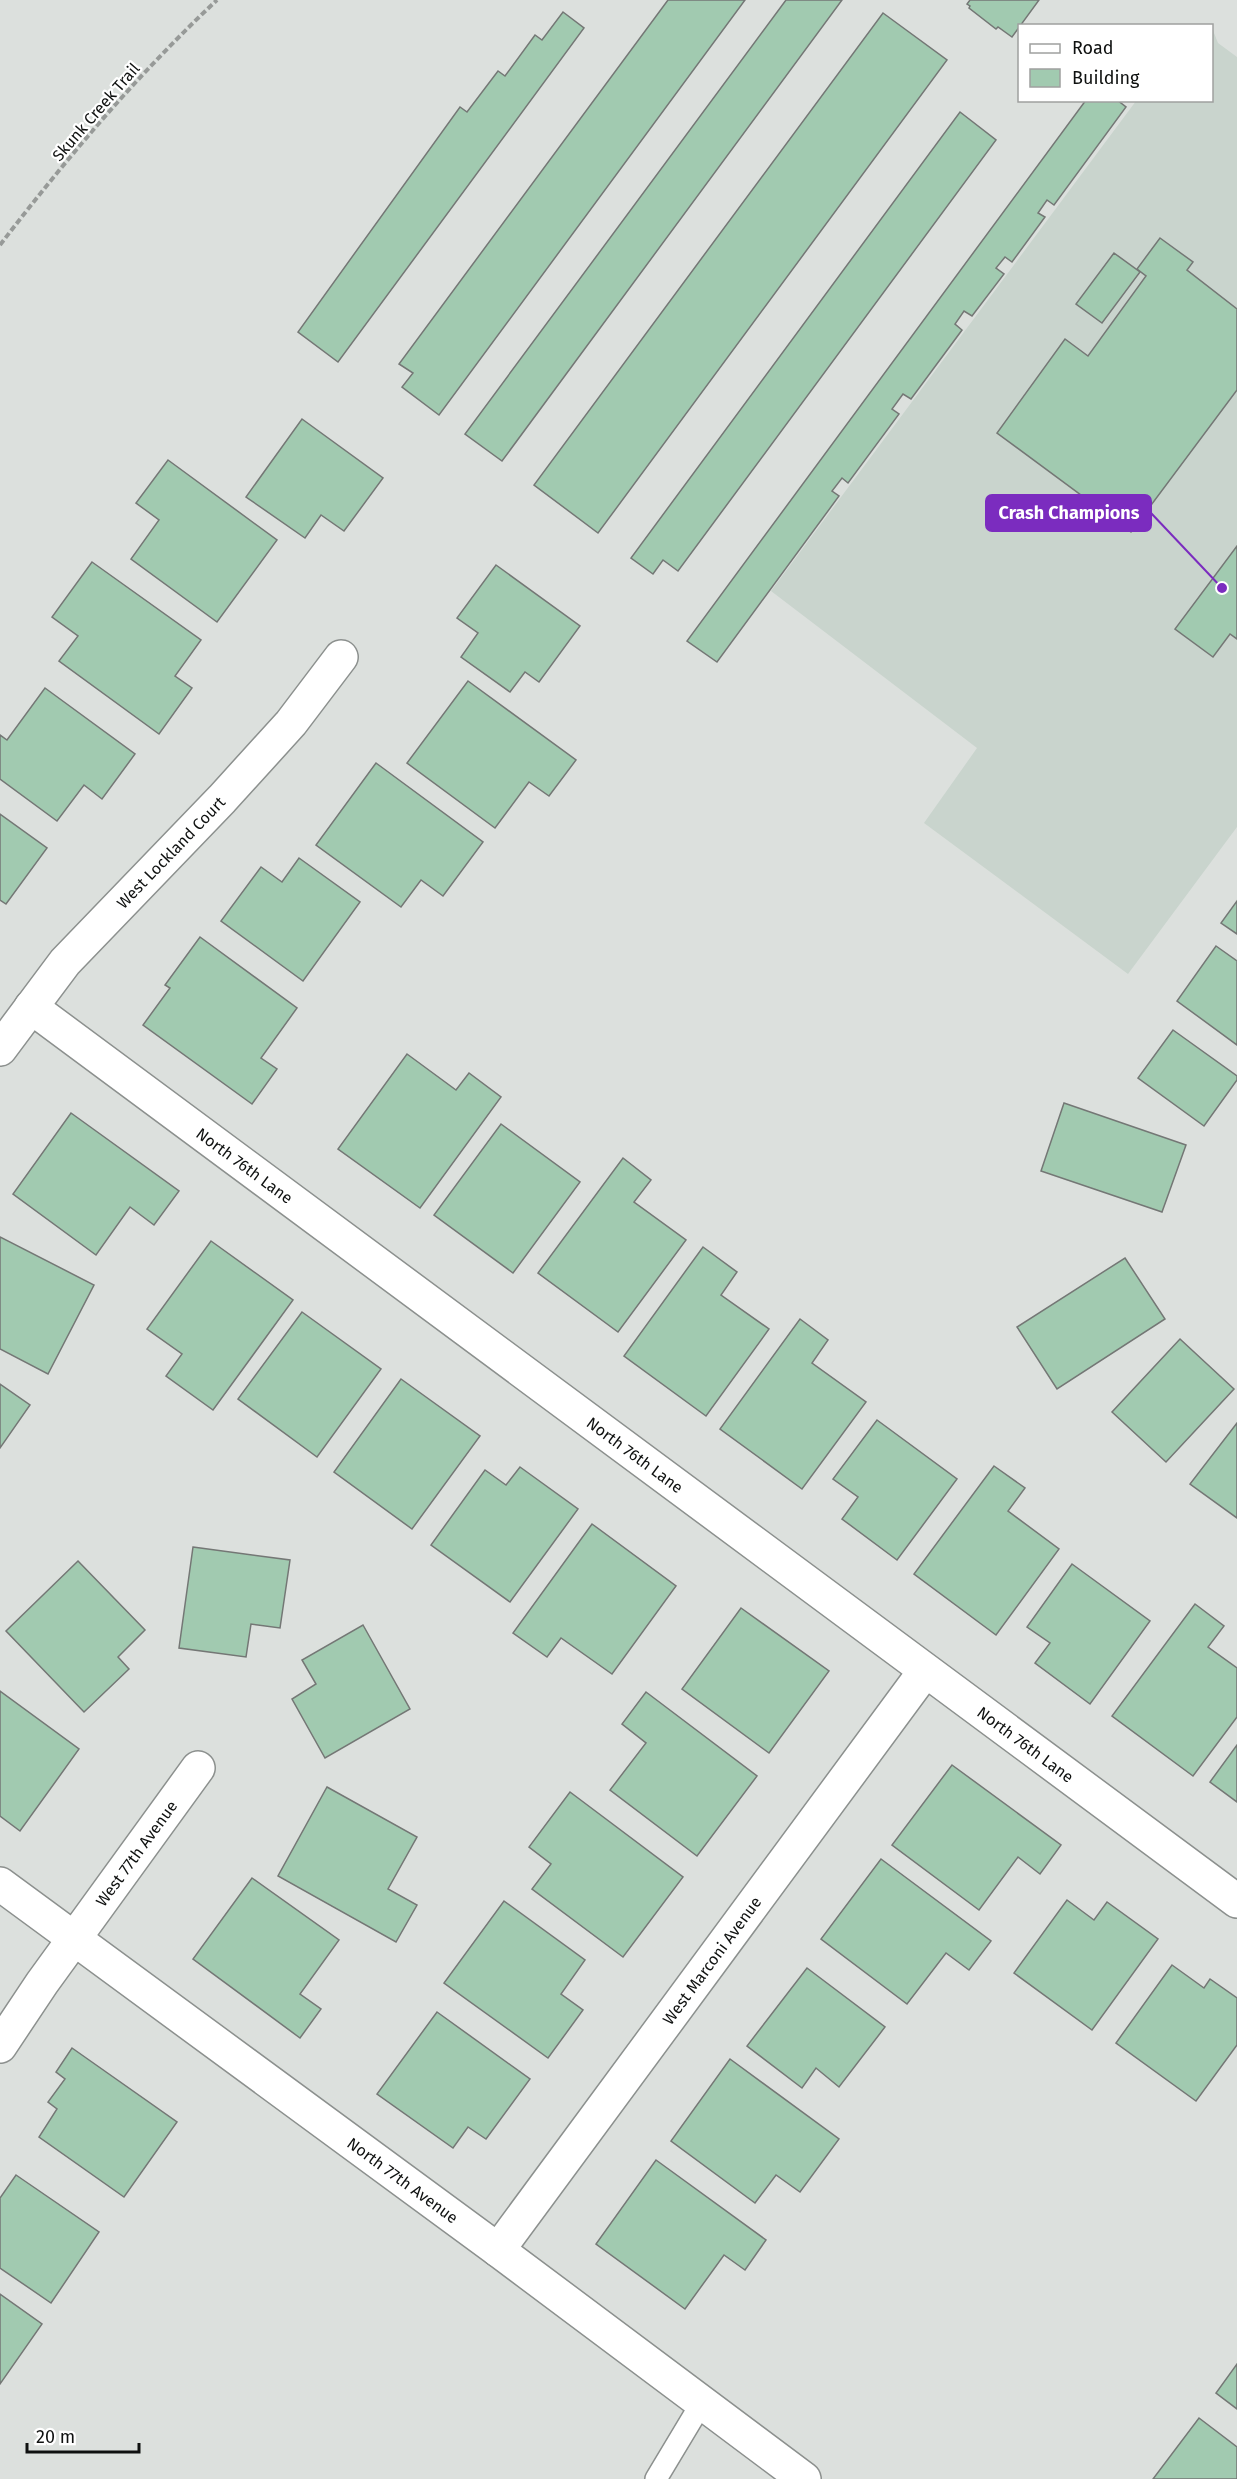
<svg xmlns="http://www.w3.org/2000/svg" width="1237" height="2479" font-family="'Fira Sans',sans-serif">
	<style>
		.built { fill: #c9d4cd }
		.building { fill: #a1cab0; stroke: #747775; stroke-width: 1.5 }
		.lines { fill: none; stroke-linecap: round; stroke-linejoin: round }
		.service-casing { stroke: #8c908e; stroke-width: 24 }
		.minor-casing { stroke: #8c908e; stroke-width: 36 }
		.path { stroke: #979a98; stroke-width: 4; stroke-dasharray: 6 3; stroke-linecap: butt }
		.service { stroke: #fff; stroke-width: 21 }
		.minor { stroke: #fff; stroke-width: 33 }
		.labels { text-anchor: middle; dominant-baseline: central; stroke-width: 4.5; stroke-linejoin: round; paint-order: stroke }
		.street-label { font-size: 16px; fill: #0f1110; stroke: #fff }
		.leader { fill: none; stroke: #7b2cbf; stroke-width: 2 }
		.callout-dot { fill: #7b2cbf; stroke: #fff; stroke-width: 2 }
		.callout { fill: #7b2cbf; stroke: #7b2cbf; stroke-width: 2 }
		.callout-label { font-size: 18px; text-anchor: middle; font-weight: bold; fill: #fff }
	</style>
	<rect width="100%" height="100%" fill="#dce0dd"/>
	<!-- built -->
	<path class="built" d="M1212,28l6,15 19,14v770l-109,147 -204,-151 53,-75 -206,-157 365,-490 76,-1z"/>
	<!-- building -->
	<g class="building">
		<path d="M668,0h77l-306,415 -37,-28 11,-14 -14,-9z"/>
		<path d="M786,0h56l-340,461 -37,-27z"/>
		<path d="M970,0h69l-27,37 -14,-10 -2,2 -27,-21 1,-2 -3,-2z"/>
		<path d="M563,12l21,16 -246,334 -40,-30 162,-225 7,5 31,-41 7,5 30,-41 7,5z"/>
		<path d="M883,13l64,47 -349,473 -64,-48z"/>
		<path d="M1086,100h31l9,7 -72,98 -7,-5 -9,13 7,4 -33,45 -7,-5 -9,11 8,6 -32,42 -8,-5 -9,13 7,6 -51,69 -8,-5 -11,15 7,5 -51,69 -6,-5 -10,13 7,5 -122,166 -30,-21z"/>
		<path d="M960,112l36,28 -318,431 -15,-11 -10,14 -22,-16z"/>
		<path d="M1160,238l33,24 -6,8 50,39v81l-106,142 -134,-99 68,-94 23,17 58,-80 -9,-7z"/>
		<path d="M1114,253l26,19 -38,51 -26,-19z"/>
		<path d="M302,419l81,59 -39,53 -23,-16 -16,23 -59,-41z"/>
		<path d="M168,460l109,80 -60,82 -86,-63 28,-39 -23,-17z"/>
		<path d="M1237,546v93l-7,-5 -17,23 -38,-28z"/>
		<path d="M92,562l109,78 -26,36 17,12 -33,46 -100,-73 19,-25 -26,-19z"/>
		<path d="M496,565l84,61 -41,56 -14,-10 -15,20 -49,-35 17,-24 -21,-15z"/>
		<path d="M468,681l108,79 -27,36 -20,-14 -34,46 -88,-65z"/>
		<path d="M45,688l90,66 -33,45 -18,-14 -27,36 -57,-42v-44l7,5z"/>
		<path d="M376,763l107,79 -40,54 -22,-16 -20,27 -85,-62z"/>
		<path d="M0,814l47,34 -41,56 -6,-4z"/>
		<path d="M299,858l61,44 -57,79 -82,-60 40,-54 21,15z"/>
		<path d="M1237,901v33l-16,-11z"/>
		<path d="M200,937l97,71 -36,50 16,11 -25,35 -109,-79 27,-37 -5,-3z"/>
		<path d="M1216,946l21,15v84l-60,-44z"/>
		<path d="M1173,1030l64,46v4l-33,46 -66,-48z"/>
		<path d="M407,1054l49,36 13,-17 32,24 -81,111 -82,-59z"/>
		<path d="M1064,1103l122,42 -24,67 -121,-41z"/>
		<path d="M71,1113l108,78 -25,34 -24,-18 -34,48 -83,-61z"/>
		<path d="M501,1124l79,58 -67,91 -79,-58z"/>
		<path d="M623,1158l28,22 -17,22 52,38 -68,92 -80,-59z"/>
		<path d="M0,1237l94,48 -46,89 -48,-25z"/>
		<path d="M211,1241l82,59 -80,110 -47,-34 16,-22 -35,-25z"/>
		<path d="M703,1247l34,25 -16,23 48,34 -63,87 -82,-60z"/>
		<path d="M1125,1258l40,61 -108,70 -40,-62z"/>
		<path d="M302,1312l79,57 -64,88 -79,-58z"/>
		<path d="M800,1319l28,21 -16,23 54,39 -64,87 -82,-60z"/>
		<path d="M1180,1339l54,50 -68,73 -54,-50z"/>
		<path d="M401,1379l79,57 -68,93 -78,-57z"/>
		<path d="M0,1384l30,21 -30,43z"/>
		<path d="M877,1420l80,59 -60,81 -55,-41 16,-22 -25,-18z"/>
		<path d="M1237,1423v95l-47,-34z"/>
		<path d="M994,1466l31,22 -17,23 51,38 -63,86 -82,-61z"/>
		<path d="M520,1467l58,42 -68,93 -79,-57 54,-75 21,15z"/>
		<path d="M592,1524l84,62 -64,88 -51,-36 -14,19 -34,-24z"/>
		<path d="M193,1547l97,13 -10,68 -29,-4 -5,33 -67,-9z"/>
		<path d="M78,1561l67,69 -27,27 11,12 -45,43 -78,-81z"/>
		<path d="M1072,1564l78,57 -60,83 -55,-41 15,-20 -23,-16z"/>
		<path d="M1195,1604l29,22 -16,21 29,21v49l-44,59 -81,-60z"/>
		<path d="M741,1608l88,63 -60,82 -87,-64z"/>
		<path d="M363,1625l47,84 -85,49 -33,-59 24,-15 -14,-24z"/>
		<path d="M0,1691l79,58 -59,82 -20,-15z"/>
		<path d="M646,1692l111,84 -60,80 -87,-66 36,-47 -24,-19z"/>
		<path d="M1237,1745v57l-27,-20z"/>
		<path d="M952,1765l109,80 -21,29 -22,-17 -39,53 -87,-65z"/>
		<path d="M327,1787l90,50 -29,52 29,16 -21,37 -118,-66z"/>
		<path d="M570,1792l113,85 -60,80 -91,-68 19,-25 -22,-17z"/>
		<path d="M881,1859l110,82 -22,29 -23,-17 -39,51 -86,-65z"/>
		<path d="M252,1878l87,62 -39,54 21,15 -21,29 -107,-79z"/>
		<path d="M1067,1900l27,20 13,-18 51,37 -66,91 -78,-57z"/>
		<path d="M504,1901l81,59 -24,34 22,16 -35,48 -104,-75z"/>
		<path d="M1172,1965l32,23 6,-9 27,19v47l-41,56 -80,-58z"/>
		<path d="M807,1968l78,59 -46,60 -23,-19 -14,20 -55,-42z"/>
		<path d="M437,2012l93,67 -44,60 -18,-12 -15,21 -76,-54z"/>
		<path d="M72,2048l105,74 -53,75 -85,-60 18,-28 -9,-7 17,-23 -9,-7z"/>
		<path d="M730,2059l109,80 -39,53 -24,-17 -21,28 -84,-62z"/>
		<path d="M656,2160l110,80 -21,30 -21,-15 -39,54 -89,-65z"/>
		<path d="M16,2175l83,57 -48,71 -51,-35v-70z"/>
		<path d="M0,2294l42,30 -42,60z"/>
		<path d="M1237,2364v45l-21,-16z"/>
		<path d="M1199,2418l38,29v32h-84z"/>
	</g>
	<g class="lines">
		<!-- service casing -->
		<g class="service-casing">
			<path id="service" d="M656,2479l45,-75"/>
		</g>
		<!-- minor casing -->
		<g class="minor-casing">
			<g id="minor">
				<path id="s1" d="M31,1007l1206,894"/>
				<path id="s2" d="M0,1049l65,-87 157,-163 69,-76 50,-66"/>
				<path id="s3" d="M0,1884l498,366 306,229"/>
				<path id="s4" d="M0,2046l42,-63 156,-215"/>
				<path id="s5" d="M498,2250l427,-579"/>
			</g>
		</g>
		<!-- path -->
		<path class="path" d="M0,245c66,-86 137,-170 217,-245"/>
		<!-- service -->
		<use href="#service" class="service"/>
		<!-- minor -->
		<use href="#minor" class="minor"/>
	</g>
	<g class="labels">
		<!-- street labels -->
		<g class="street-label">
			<text transform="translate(96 112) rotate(-49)">Skunk Creek Trail</text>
			<text stroke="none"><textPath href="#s2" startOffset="261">West Lockland Court</textPath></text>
			<text stroke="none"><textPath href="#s1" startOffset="266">North 76th Lane</textPath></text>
			<text stroke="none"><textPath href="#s1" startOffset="752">North 76th Lane</textPath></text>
			<text stroke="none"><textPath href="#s1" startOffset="1238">North 76th Lane</textPath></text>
			<text stroke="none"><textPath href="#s4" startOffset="236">West 77th Avenue</textPath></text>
			<text stroke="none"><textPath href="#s5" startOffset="360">West Marconi Avenue</textPath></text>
			<text stroke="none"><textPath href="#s3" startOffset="500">North 77th Avenue</textPath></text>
		</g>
	</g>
	<!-- callouts -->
	<path class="leader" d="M1222 588L1151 513"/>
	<circle class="callout-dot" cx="1222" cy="588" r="6"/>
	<rect class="callout" x="986" y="495" width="165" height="36" rx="6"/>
	<g class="callout-label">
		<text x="1069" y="519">Crash Champions</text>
	</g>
	<!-- legend -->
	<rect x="1018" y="24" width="195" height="78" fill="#ffffff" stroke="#9fa09f" stroke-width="1.5"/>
	<rect x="1030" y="44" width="30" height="9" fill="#ffffff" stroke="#9fa09f" stroke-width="1.5"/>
	<text x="1072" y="54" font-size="18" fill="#0f1110">Road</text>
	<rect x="1030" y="69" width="30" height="18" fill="#a1cab0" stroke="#9fa09f" stroke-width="1.5"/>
	<text x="1072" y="84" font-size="18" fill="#0f1110">Building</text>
	<!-- scale -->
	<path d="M27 2443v9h112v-9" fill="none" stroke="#0f1110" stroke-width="3"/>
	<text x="36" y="2443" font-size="18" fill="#0f1110" stroke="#ffffff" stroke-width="4.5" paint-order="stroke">20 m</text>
</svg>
